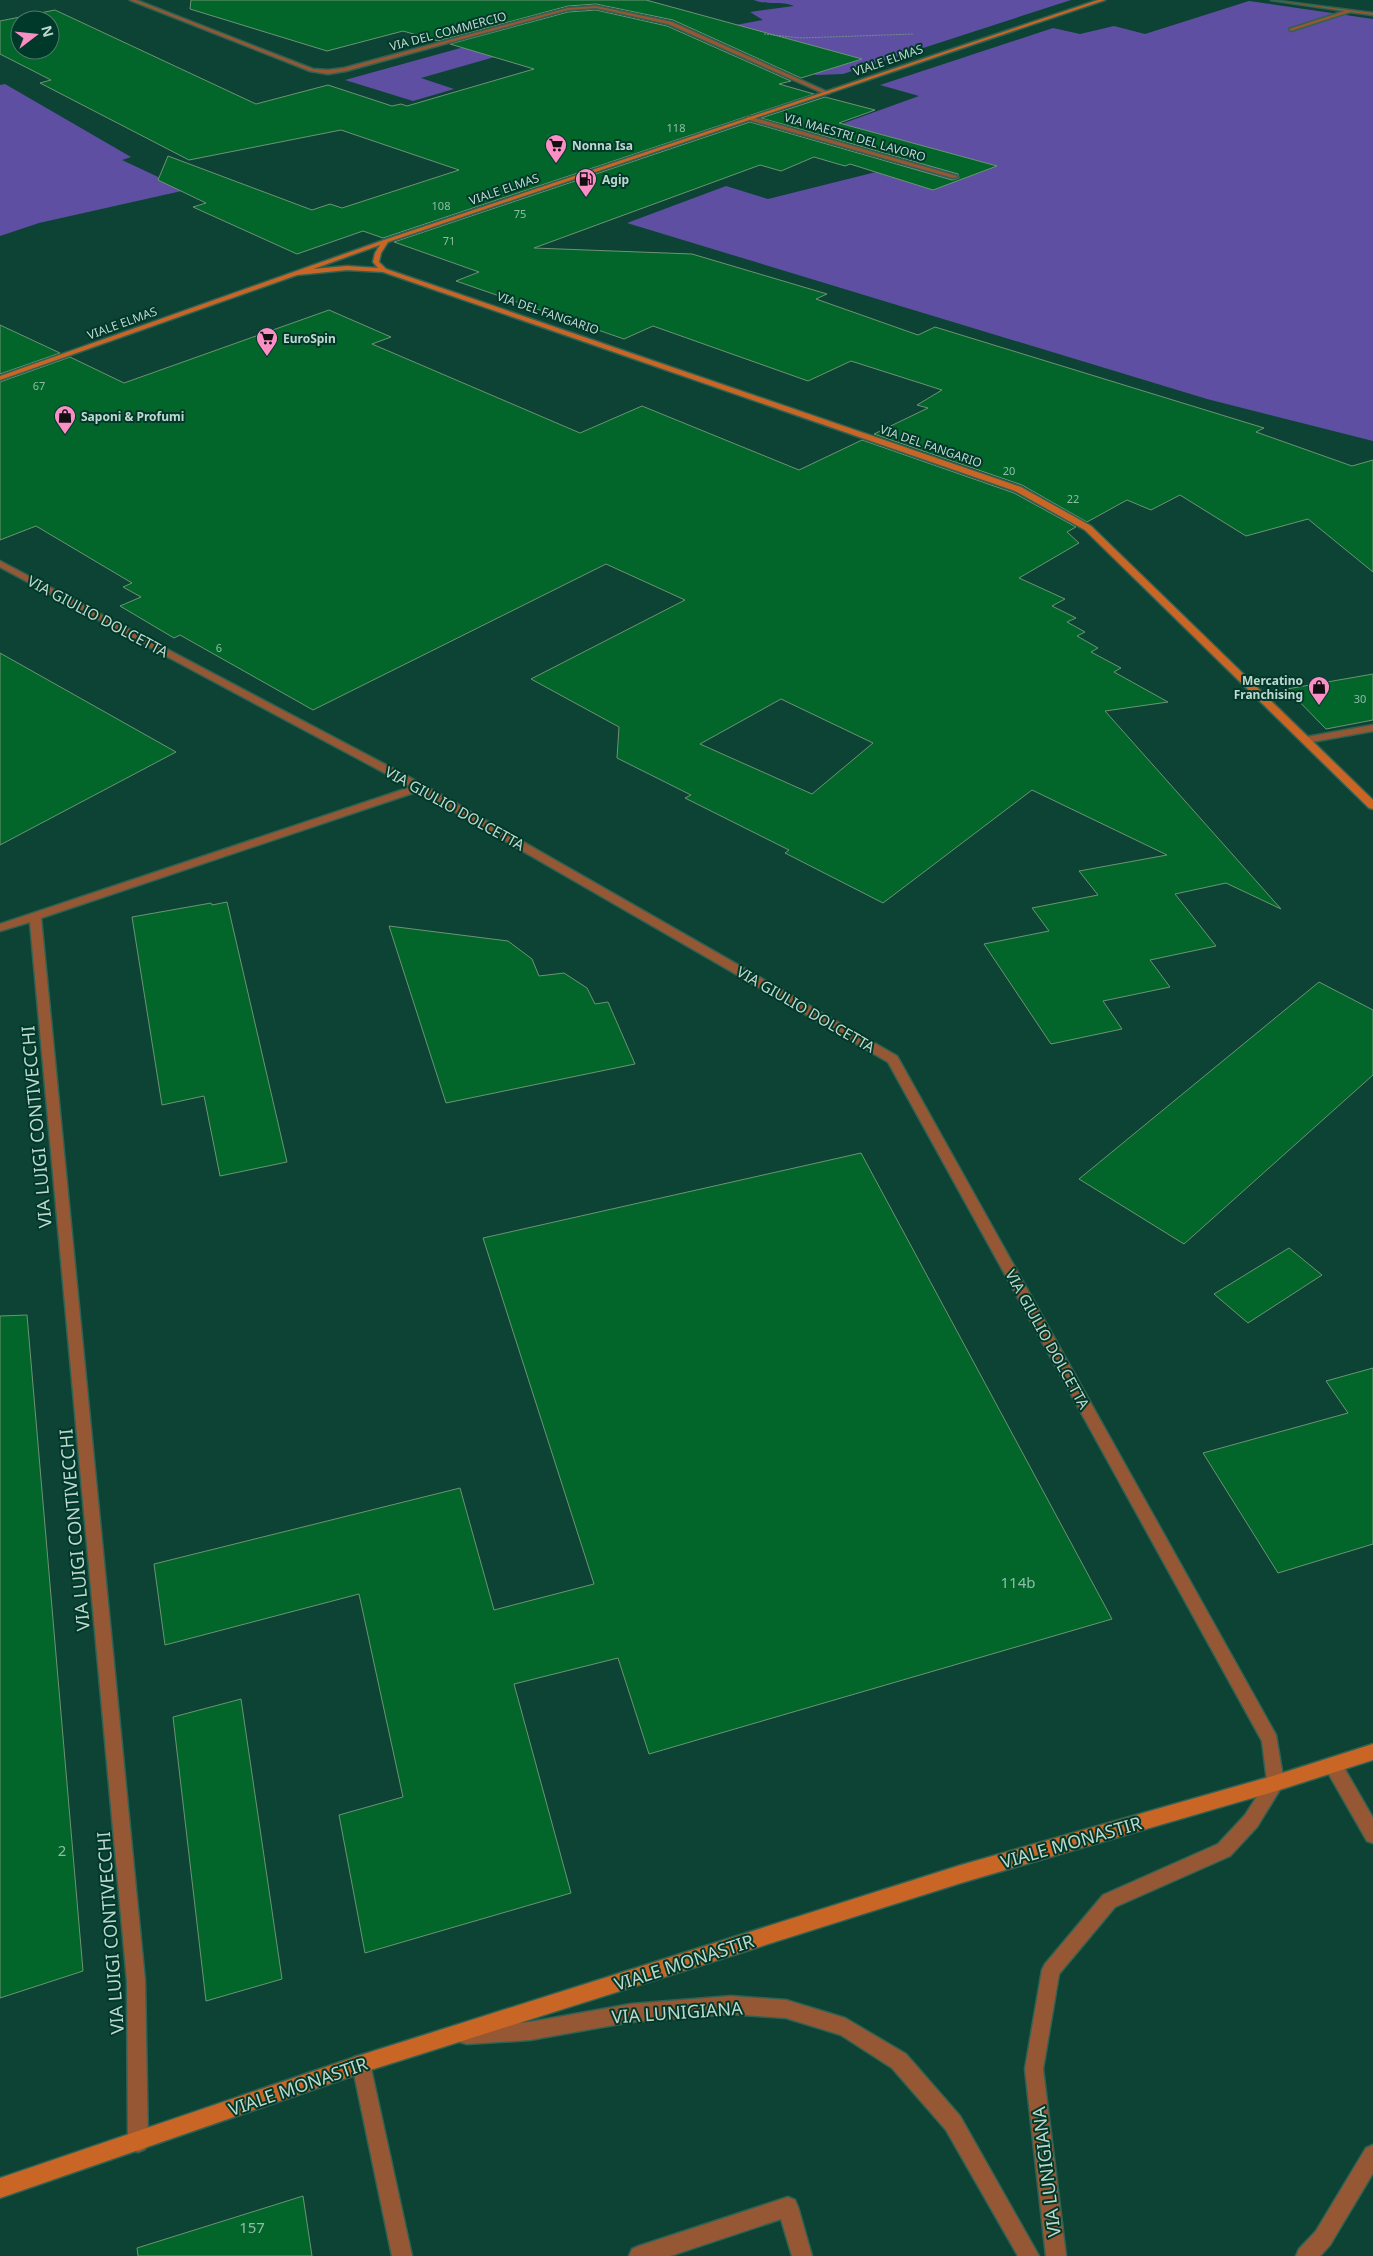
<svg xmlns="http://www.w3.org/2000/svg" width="1373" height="2256" font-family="'Noto Sans',sans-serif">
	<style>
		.green { fill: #5f4fa2 }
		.building { fill: #02662b; stroke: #6e9274; fill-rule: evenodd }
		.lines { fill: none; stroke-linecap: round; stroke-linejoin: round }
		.lane-casing { stroke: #316153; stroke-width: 3 }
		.street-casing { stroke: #316153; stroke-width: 3 }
		.secondary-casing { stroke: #316153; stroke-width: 3 }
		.path { stroke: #6d9387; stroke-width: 1; stroke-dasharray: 2 1; stroke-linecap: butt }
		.lane { fill: #965834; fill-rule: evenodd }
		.street { fill: #965834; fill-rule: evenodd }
		.secondary { fill: #c96626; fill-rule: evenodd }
		.labels { text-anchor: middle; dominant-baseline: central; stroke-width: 4; stroke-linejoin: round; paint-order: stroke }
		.far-number-label { font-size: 11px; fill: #90bca5 }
		.far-street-label { font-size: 12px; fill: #bfd8ce; stroke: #00382a }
		.far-poi-label { font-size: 12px; font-weight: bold; fill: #bfd8ce; stroke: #00382a; text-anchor: start }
		.street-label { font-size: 15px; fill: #bfd8ce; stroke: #00382a }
		.near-number-label { font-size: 15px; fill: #90bca5 }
		.near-street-label { font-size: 18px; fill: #bfd8ce; stroke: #00382a }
	</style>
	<rect width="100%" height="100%" fill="#0d4334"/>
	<!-- green -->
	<g class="green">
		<path d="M754,0h317l-228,74 -27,1 -91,-41 -6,-6 44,-8 -13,-8 44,-6c-14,-6 -26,0 -40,-6z"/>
		<path d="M1249,1l124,18v422l-166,-42 -580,-176 99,-37 42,13 152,-38 -98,-30 97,-35 -39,-11 173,-57 27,6 34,-8 31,8z"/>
		<path d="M475,44l30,10 -84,24 33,11 -41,12 -68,-21z"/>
		<path d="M5,84l126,73 -9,3 64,30 -147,33 -39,13v-151z"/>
	</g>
	<!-- building -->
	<g class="building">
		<path d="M191,0h455l216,59 -61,19 -128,-58 -77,-16 -28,2 -130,35 -35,-10 -76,20 -137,-42z"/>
		<path d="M55,10l201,94 72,-19 64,21 9,-2 6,2 127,-37 -84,-25 118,-32 28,-2 71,16 124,55 -12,3 35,10 -431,144 -20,-7 -66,23 -104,-47 13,-4 -48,-23 10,-24 144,54 18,-6 12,4 117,-38 -118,-40 -152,30 -149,-77 11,-3 -51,-26v-33zM20,20h30v30h-30z"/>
		<path d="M825,97l50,13 -36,13 158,43 -64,24 -83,-26 -5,2 -31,-9 -33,14 -21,-6 -226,83 158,6 135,40 -11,5 102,36 17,-8 329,101 -8,4 96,34 21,-6v112l-65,-53 -62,17 -66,-41 -29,15 -24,-10 -40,22 -65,-37 -148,-51 54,-26 -11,-3 25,-15 -91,-29 -43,20 -155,-55 -29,13 -168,-58 23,-9 -85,-30 356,-120 202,58 7,-2 -1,-4 -197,-56z"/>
		<path d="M329,310l62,27 -19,7 208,89 62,-27 157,64 63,-30 152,53 62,34 -9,5 12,11 -60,35 46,21 -13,7 24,12 -9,4 18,10 -8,4 21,12 -7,4 30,16 -7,4 54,30 -63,9 176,198 -55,-26 -51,11 41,52 -66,14 20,27 -67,14 19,28 -71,15 -67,-100 65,-13 -17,-23 66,-13 -19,-24 88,-16 -135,-65 -149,113 -98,-50 4,-3 -104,-52 6,-3 -74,-37 2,-31 -88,-48 154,-79 -79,-36 -293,146 -133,-75 -6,3 -54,-32 21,-9 -18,-10 9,-4 -96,-57 -36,14v-158l70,-25 54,26zM781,699l92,44 -61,51 -112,-50z"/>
		<path d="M0,325l60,28 -60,21z"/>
		<path d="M0,653l176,99 -176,93z"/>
		<path d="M1373,674v46l-47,9 -39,-40z"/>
		<path d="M227,902l60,260 -67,14 -16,-80 -42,9 -30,-188 79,-14 1,2z"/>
		<path d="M389,926l119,15 24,18 7,17 25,-3 23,15 8,16 13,-2 27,62 -189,39z"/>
		<path d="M1319,982l54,28v65l-189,169 -105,-65z"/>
		<path d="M861,1153l251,466 -463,135 -31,-96 -104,26 57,209 -206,60 -26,-138 64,-18 -44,-203 -194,51 -11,-81 306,-76 34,122 100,-26 -111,-346z"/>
		<path d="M1289,1248l33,27 -74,48 -34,-29z"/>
		<path d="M27,1315l56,656 -83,27v-682z"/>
		<path d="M1373,1368v176l-95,29 -75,-120 145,-40 -22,-32z"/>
		<path d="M241,1699l41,280 -76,22 -33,-284z"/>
		<path d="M303,2196l9,60h-174l-1,-8z"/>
	</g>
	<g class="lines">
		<!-- lane casing -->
		<g class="lane-casing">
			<g id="lane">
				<path d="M1373,725v6l-67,12 -5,-3 5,-3z"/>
				<path d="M1333,1757l6,2 34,59v25l-6,-2 -40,-70 -2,-6 2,-6z"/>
				<path d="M361,2055l7,2 2,7 42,192h-20l-40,-192 2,-7z"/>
				<path d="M1373,2145v28l-43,72 -10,11h-24l3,-7 17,-18 50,-83z"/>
				<path d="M788,2197l7,3 3,7 14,49h-20l-11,-37 -111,37h-41l3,-7 7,-3z"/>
			</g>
		</g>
		<!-- street casing -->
		<g class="street-casing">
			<g id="street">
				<path d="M130,0h6l177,69 15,1 16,-2 224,-60 28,-2 76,16 158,71 -5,1 -157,-70 -72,-16 -28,2 -222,61 -18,3 -18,-3z"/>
				<path d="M1271,0l102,13v2l-23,-3 -59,19 -2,-2 56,-18z"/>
				<path d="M748,116l209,60 1,1 -5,1 -207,-59z"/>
				<path d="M0,561l424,224 473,271 379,679 8,48 -27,44 -27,29 -115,51 -56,67 -16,95 23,187h-20l-21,-187 17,-99 3,-6 58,-69 115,-51 27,-29 22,-34 -5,-40 -374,-679 -469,-271 -378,127 104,1063 3,161 -3,7 -7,3 -7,-3 -3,-7 -1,-161 -97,-1059 -30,9v-7l411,-137 -411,-220z"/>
				<path d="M731,1996l55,4 59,18 61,36 54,62 79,140h-21l-72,-126 -54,-62 -51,-33 -55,-17 -55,-4 -100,8 -101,18 -63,4 -7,-2 -2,-7 2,-7 7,-2 63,-4 101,-18z"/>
			</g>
		</g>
		<!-- secondary casing -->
		<g class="secondary-casing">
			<g id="secondary">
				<path d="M1098,0h7l-717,242 -7,11 -2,9 7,7 635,218 70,39 282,274v9l-4,-1 -284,-278 -70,-39 -632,-219 -36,-2 -50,5 -297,105v-4l384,-136zM380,245l-5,8 -2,9 5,6 -31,-2 -34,3z"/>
				<path d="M1373,1744v16l-97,31 -315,92 -600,190 -361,125v-20l361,-123 600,-190 315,-90z"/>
			</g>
		</g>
		<!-- path -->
		<path class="path" d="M764,34l37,4 112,-4"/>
		<!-- lane -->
		<use href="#lane" class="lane"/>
		<!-- street -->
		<use href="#street" class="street"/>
		<!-- secondary -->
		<use href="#secondary" class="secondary"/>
	</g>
	<!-- icons -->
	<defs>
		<g id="supermarket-pin" transform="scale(1.125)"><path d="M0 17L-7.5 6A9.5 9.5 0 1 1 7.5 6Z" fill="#fb8fc5" stroke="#00382a"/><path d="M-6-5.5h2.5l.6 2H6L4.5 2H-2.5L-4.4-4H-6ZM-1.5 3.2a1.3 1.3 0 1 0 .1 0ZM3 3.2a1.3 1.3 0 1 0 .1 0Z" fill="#111"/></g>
		<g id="fuel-pin" transform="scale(1.125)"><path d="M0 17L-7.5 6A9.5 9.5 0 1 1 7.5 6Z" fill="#fb8fc5" stroke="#00382a"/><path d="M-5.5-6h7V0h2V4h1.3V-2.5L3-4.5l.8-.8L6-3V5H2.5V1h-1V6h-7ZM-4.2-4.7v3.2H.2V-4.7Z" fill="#111"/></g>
		<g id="shop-pin" transform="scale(1.125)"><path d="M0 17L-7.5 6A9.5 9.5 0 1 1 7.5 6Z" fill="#fb8fc5" stroke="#00382a"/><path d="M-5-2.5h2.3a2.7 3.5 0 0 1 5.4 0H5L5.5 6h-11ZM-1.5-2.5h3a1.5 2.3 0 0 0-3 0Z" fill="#111"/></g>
	</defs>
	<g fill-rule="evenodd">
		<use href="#supermarket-pin" x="556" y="145"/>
		<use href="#fuel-pin" x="586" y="179"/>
		<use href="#supermarket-pin" x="267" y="338"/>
		<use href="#shop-pin" x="65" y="416"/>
		<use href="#shop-pin" x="1319" y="687"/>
	</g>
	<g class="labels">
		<!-- far-number labels -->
		<g class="far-number-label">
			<text x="676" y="127">118</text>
			<text x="441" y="205">108</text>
			<text x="520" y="213">75</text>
			<text x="449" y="240">71</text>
			<text x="39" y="385">67</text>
			<text x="1009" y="470">20</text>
			<text x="1073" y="498">22</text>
			<text x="219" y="647">6</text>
			<text x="1360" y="698">30</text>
		</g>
		<!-- far-street labels -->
		<g class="far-street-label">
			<text transform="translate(448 31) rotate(-15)">VIA DEL COMMERCIO</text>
			<text transform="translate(888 60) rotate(-19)">VIALE ELMAS</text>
			<text transform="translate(855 137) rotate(16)">VIA MAESTRI DEL LAVORO</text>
			<text transform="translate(504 189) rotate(-19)">VIALE ELMAS</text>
			<text transform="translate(548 313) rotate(19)">VIA DEL FANGARIO</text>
			<text transform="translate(122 323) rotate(-20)">VIALE ELMAS</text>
			<text transform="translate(931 446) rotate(19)">VIA DEL FANGARIO</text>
		</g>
		<!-- far-poi labels -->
		<g class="far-poi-label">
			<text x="572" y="145">Nonna Isa</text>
			<text x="602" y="179">Agip</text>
			<text x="283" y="338">EuroSpin</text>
			<text x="81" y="416">Saponi &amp; Profumi</text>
			<text x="1303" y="680" text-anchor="end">Mercatino<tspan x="1303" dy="14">Franchising</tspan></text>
		</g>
		<!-- street labels -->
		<g class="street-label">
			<text transform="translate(98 616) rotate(28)">VIA GIULIO DOLCETTA</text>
			<text transform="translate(455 808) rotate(29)">VIA GIULIO DOLCETTA</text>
			<text transform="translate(806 1009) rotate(30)">VIA GIULIO DOLCETTA</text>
			<text transform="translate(1048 1339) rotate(61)">VIA GIULIO DOLCETTA</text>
		</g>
		<!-- near-number labels -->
		<g class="near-number-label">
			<text x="1018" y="1582">114b</text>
			<text x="62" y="1850">2</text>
			<text x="252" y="2227">157</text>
		</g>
		<!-- near-street labels -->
		<g class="near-street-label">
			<text transform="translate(36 1127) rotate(-95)">VIA LUIGI CONTIVECCHI</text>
			<text transform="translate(74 1530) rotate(-95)">VIA LUIGI CONTIVECCHI</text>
			<text transform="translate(1071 1842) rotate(-16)">VIALE MONASTIR</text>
			<text transform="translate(110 1933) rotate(-94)">VIA LUIGI CONTIVECCHI</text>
			<text transform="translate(684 1962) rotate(-18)">VIALE MONASTIR</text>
			<text transform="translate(677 2012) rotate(-4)">VIA LUNIGIANA</text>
			<text transform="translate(298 2086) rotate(-19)">VIALE MONASTIR</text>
			<text transform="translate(1046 2172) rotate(-97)">VIA LUNIGIANA</text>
		</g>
	</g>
	<!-- north arrow -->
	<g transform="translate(35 35) rotate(74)"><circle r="24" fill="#00382a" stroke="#4c786c"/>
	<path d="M0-4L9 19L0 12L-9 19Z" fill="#fb8fc5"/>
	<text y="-8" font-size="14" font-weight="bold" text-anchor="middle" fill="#bfd8ce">N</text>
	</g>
</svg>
